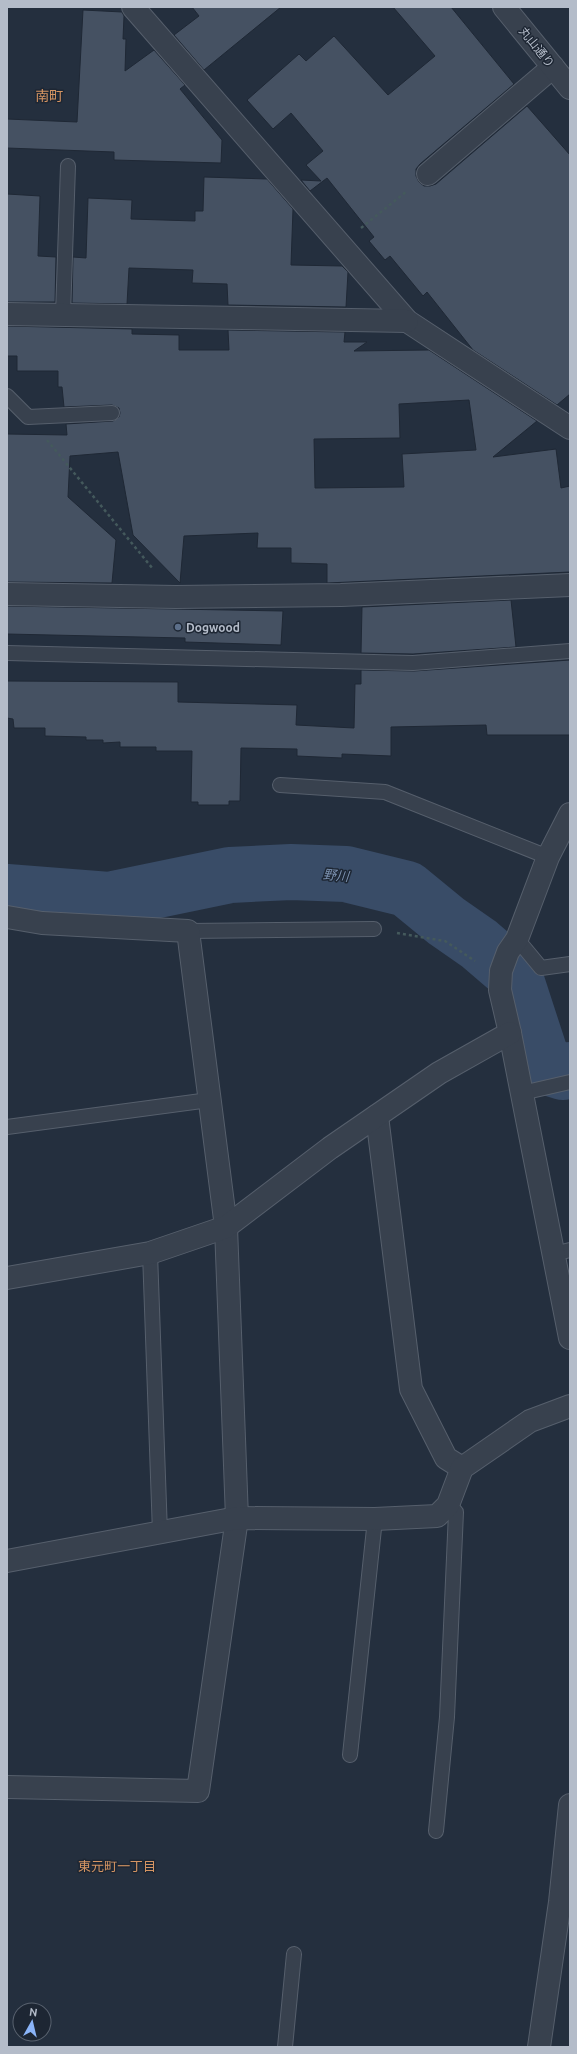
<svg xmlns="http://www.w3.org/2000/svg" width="577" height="2054" font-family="Ubuntu,'Noto Sans JP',sans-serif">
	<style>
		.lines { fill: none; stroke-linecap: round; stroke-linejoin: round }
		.river { stroke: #394c67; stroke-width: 56 }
		.building { fill: #455162; stroke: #1f2835; fill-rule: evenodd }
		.service-casing { stroke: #565f6c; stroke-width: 16 }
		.minor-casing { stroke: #565f6c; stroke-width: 24 }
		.tertiary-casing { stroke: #565f6c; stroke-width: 24 }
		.path { stroke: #44595c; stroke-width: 2.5; stroke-dasharray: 3 3; stroke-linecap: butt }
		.service { stroke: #38414e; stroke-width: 14 }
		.minor { stroke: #38414e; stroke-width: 22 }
		.tertiary { stroke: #38414e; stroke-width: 22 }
		.service-dot { fill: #5c6f8a; stroke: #1d2633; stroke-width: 1.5 }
		.labels { text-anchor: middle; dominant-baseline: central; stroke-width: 3; stroke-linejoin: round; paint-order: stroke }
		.street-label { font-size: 12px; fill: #b4bcc9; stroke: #1d2633 }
		.poi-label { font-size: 12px; font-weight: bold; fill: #b4bcc9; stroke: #1d2633; text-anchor: start }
		.water-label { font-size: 13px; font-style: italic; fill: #7c92b1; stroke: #1d2633 }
		.neighbourhood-label { font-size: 13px; fill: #d59563; stroke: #1d2633 }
		.quarter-label { font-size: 14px; fill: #d59563; stroke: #1d2633 }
	</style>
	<rect width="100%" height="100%" fill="#242f3e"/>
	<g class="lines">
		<!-- river -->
		<path class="river" d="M7,892l102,8 121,-25 61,-3 55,2 61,15 39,32 33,23 35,30 30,92 19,6 7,-2"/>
	</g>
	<!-- building -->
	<g class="building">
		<path d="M192,7h89l-77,63 -30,-35 25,-19z"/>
		<path d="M393,7h58l63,77 -94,80 -4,5v7l3,6 5,4h6l6,-2 91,-78 43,49v239l-13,11 -84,-55 -46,-58 -4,4 -33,-40 -5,4 -16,-19 5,-4 -47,-59 -17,13 -9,-11 20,1 -15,-16 17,-14 -32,-38 -18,16 -26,-29 52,-46 7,7 28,-25 54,59 47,-39z"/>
		<path d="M83,10l39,2 2,4 -1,23h3l-1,32 29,-21 31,35 -5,4 42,51 -1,23 -107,-3v-8l-107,-4v-29l70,3z"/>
		<path d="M204,177l63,2 26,30 -2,56 51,1 6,6 -2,35 -118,-2 -1,-21 -35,-1 1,-13 -64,-2 -2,36 -55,-1 1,-46 13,1 2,-60 44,2 -1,19 64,2v-10h8z"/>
		<path d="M7,194l33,2 -2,60 18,1 -1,45h-48z"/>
		<path d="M7,326l125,3v5l47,1v15h50l-1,-20 117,2 -1,10h23l-13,9 75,-1 108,71 -44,36 63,-8 5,39 9,-2v86l-243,11v-19l-36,-1v-15h-34l1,-15 -74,3 -4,47 -47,-48 -15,-83 -48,4 -2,41 48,43 -4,43 -105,-1v-148l60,1 -1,-11 47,-3 6,-4 1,-4 -1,-5 -7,-3 -48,2 -2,-20h-4v-16h-41v-15h-10zM469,400l7,50 -74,4 2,33 -89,1 -1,-49 86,-1 -1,-34z"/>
		<path d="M511,600l5,47 -103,7 -52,-1 1,-46z"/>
		<path d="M7,606l276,5 -2,34 -96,-3v-4l-178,-4z"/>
		<path d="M570,660v75h-83l-1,-10 -95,2v29l-49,-2v4l-45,-2v-7l-56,-1 -1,53h-11v4h-31v-3h-7l1,-51h-36v-4h-36v-5l-17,1v-3h-17v-3l-41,-1v-8h-31l-1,-9 -6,-1v-37l171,1v20l119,3 -1,20 58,3 1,-44h6v-14l53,1z"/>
	</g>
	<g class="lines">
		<!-- service casing -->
		<g class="service-casing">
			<g id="service">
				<path d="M63,315l5,-149"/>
				<path d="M7,396l21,21 84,-4"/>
				<path d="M7,653l406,10 157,-12"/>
				<path d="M280,785l105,7 163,65"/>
				<path d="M188,931l186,-2"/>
				<path d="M517,939l24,29 29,-4"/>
				<path d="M522,1093l48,-11"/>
				<path d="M7,1127l202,-27"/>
				<path d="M150,1253l10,280"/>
				<path d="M554,1254l16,-4"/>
				<path d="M350,1755l25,-236"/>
				<path d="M436,1831l11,-114 9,-205 -8,-7"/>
				<path d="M285,2047l9,-93"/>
			</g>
		</g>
		<!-- minor casing -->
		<g class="minor-casing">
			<g id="minor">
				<path d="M133,7l274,314 163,107"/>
				<path d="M428,174l125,-107"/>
				<path d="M7,314l400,7"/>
				<path d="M7,594l169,3 165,-2 229,-10"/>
				<path d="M570,814l-22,43 -31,82 -9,13 -7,19 -1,19 10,43 60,305"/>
				<path d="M7,917l35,6 146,8 38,296 11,291 -39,273 -191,-4"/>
				<path d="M377,1116l34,273 35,69 16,10"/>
				<path d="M7,1278l143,-25 76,-26 104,-79 109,-75 71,-40"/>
				<path d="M7,1561l230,-43 138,1 62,-3 11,-11 14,-37 68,-47 40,-15"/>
				<path d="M539,2047l21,-145 10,-97"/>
			</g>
		</g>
		<!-- tertiary casing -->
		<g class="tertiary-casing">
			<path id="tertiary" d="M504,7l66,81"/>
		</g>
		<!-- path -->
		<g class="path">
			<path d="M361,228l46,-37"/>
			<path d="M47,440l106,129"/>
			<path d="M397,933l48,8 30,20"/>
		</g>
		<!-- service -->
		<use href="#service" class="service"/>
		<!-- minor -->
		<use href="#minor" class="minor"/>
		<!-- tertiary -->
		<use href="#tertiary" class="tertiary"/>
	</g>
	<!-- markers -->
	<circle class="service-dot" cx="178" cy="627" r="4"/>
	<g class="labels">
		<!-- street labels -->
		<g class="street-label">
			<text transform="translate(537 47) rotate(51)">丸山通り</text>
		</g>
		<!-- poi labels -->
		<g class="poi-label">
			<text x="186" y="627">Dogwood</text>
		</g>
		<!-- water labels -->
		<g class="water-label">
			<text transform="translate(336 875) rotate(5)">野川</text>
		</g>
		<!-- neighbourhood labels -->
		<g class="neighbourhood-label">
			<text x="117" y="1866">東元町一丁目</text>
		</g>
		<!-- quarter labels -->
		<g class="quarter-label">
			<text x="49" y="96">南町</text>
		</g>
	</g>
	<!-- border -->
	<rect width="577" height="2054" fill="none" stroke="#b4bcc9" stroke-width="16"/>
	<!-- north arrow -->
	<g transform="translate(32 2022) rotate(8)"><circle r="19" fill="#1d2633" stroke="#59626f"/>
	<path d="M0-3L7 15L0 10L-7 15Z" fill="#8ab4f8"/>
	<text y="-6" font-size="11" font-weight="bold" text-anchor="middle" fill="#b4bcc9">N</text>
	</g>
</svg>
